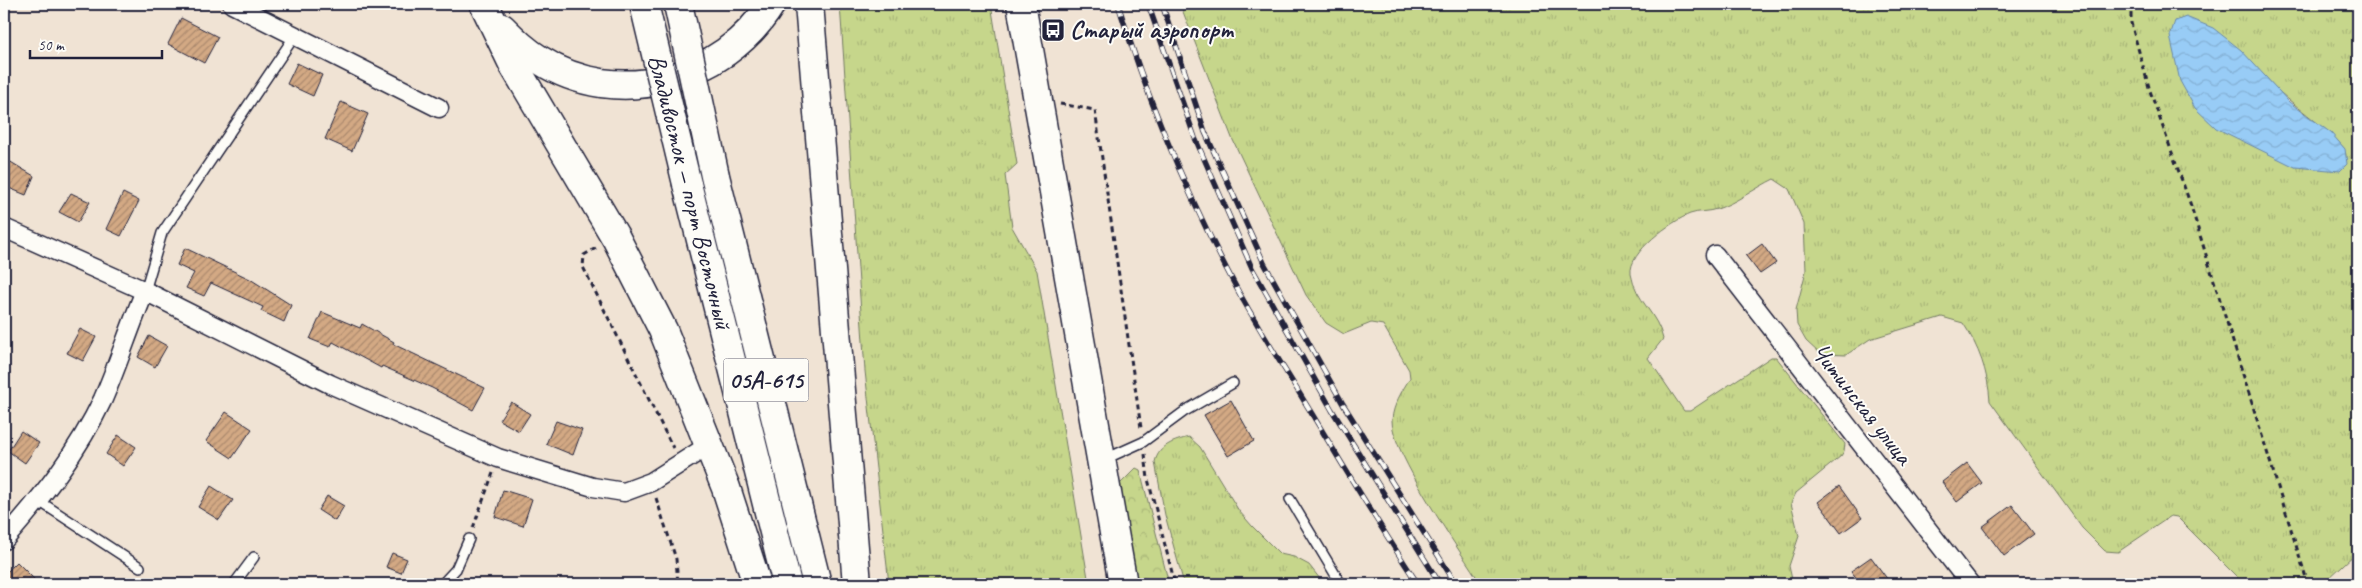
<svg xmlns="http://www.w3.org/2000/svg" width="2362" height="588" font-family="Caveat,sans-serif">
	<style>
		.grass { fill: url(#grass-tufts); stroke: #747c63; fill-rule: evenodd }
		.forest { fill: url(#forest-crowns); stroke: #747c63 }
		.water { fill: url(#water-waves); stroke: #6988ab }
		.building { fill: url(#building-hatch); stroke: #22223b }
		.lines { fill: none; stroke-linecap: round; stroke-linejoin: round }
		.lane-casing { stroke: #22223b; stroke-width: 12 }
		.street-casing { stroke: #22223b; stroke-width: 21 }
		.primary-casing { stroke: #22223b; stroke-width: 31 }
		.highway-casing { stroke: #22223b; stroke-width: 31 }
		.path { stroke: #22223b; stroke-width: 3; stroke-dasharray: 5 4; stroke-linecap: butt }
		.lane { stroke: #fdfcf7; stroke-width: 9 }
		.street { stroke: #fdfcf7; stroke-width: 18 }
		.primary { stroke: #fdfcf7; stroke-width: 28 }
		.highway { stroke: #fdfcf7; stroke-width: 28 }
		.rail-casing { stroke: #22223b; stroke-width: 5.5 }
		.rail { stroke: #fdfcf7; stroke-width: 4; stroke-dasharray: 11; stroke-linecap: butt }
		.highway-bridge-casing { stroke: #22223b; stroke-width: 31; stroke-linecap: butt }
		.highway-bridge { stroke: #fdfcf7; stroke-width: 28 }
		.labels { text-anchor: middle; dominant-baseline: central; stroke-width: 4; stroke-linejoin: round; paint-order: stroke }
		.shield { fill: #fdfcf7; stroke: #646373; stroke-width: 1 }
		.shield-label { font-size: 24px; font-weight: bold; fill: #22223b }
		.poi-label { font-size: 25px; font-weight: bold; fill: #22223b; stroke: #fdfcf7; text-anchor: start }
		.street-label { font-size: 25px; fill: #22223b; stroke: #fdfcf7 }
	</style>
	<defs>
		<pattern id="grass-tufts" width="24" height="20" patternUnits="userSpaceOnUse" patternTransform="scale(1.25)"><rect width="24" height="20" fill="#c6d68b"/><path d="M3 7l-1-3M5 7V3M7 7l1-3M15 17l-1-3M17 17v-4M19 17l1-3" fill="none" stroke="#aab779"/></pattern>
		<pattern id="forest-crowns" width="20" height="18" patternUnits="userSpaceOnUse" patternTransform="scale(1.25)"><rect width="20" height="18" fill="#c6d68b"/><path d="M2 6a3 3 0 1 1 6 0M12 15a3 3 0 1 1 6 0" fill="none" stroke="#aab779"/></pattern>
		<pattern id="water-waves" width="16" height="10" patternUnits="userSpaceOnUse" patternTransform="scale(1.25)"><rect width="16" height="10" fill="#98ccf6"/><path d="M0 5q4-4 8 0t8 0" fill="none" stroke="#83afd4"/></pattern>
		<pattern id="building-hatch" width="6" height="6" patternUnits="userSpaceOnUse" patternTransform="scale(1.25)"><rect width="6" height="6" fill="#d3a984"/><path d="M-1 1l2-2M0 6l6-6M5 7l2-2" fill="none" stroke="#ab896d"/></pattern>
	</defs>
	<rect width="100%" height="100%" fill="#f0e3d4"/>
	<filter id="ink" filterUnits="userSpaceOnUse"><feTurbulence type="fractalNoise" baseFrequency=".02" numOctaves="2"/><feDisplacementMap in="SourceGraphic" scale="10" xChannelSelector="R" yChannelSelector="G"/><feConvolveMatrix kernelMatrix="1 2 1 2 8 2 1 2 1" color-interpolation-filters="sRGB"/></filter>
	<g filter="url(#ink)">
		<!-- grass -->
		<g class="grass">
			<path d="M840,4h151l26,160 -12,11 7,52 25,44 52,313h-200l-24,-213z"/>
			<path d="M1180,4h1178v547l-31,29 -11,4h-72l-67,-67 -6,-1 -53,36 -13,-1 -23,-23 -92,-127c-2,-29 -11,-54 -27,-78l-21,-6 -72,22 -24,16 -26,-1 -14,-13 -9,-16 -1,-15 10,-39 -2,-47 -15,-35 -15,-10c-17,8 -40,25 -57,30 -9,3 -19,2 -27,5 -18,7 -62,38 -59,60 4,26 27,40 32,65l-15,19 36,53h6l81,-54h5l69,87 -1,7 -3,5 -45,37 -5,10 8,33 -10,30 4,18h-312c-19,-30 -91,-133 -89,-164 1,-15 10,-29 18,-42l-1,-8 -26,-45 -12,-2 -27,11 -18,-11 -20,-28 -74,-157zM2269,82c24,24 53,41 76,67l-50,18z"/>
			<path d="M1189,437l11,10 39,64 13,15 28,28 14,3 15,8 15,19h-140l-19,-69 -10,-53c4,-17 19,-21 34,-25z"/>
		</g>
		<!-- forest -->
		<path class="forest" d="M1136,468l4,2 29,114h-34l-16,-92 1,-8z"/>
		<!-- water -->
		<path class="water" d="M2186,17l27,11 28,22 48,52 42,31 14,16 2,15 -7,7 -45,-4 -79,-39 -21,-20 -15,-27 -10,-45 5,-15z"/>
		<!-- building -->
		<g class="building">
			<path d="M181,18l37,19 -14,26 -36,-19z"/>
			<path d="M297,63l25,12 -9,21 -26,-12z"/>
			<path d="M341,102l27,12 -16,37 -27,-12z"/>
			<path d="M4,158l30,18 -8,19 -22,-9z"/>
			<path d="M71,193l19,9 -12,20 -19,-10z"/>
			<path d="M123,193l16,8 -18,35 -15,-7z"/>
			<path d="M1762,244l14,19 -16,11 -14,-18z"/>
			<path d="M185,248l65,31 41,26 -7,17 -23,-11 2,-4 -52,-24 -7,13 -18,-8 8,-15 -17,-8z"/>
			<path d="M322,312l38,16 2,-4 32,18 -1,2 92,44 -12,22 -41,-22 -50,-22 -1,2 -48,-26 -3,5 -20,-8z"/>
			<path d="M80,329l16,8 -13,24 -16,-8z"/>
			<path d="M149,336l18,10 -12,21 -17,-10z"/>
			<path d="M1231,400l23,41 -26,15 -24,-41z"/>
			<path d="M511,402l19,12 -11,17 -20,-11z"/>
			<path d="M226,412l26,17 -20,29 -26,-17z"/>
			<path d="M556,421l26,9 -9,25 -27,-11z"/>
			<path d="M21,431l18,12 -14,20 -17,-12z"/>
			<path d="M118,435l18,12 -13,19 -17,-12z"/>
			<path d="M1967,463l15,20 -25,19 -15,-20z"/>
			<path d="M211,486l22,14 -14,20 -21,-13z"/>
			<path d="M1839,486l23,32 -21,15 -23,-31z"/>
			<path d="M503,490l29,9 -9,27 -28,-9z"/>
			<path d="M327,496l17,10 -9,15 -17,-11z"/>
			<path d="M2012,505l22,29 -30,22 -22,-29z"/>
			<path d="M392,553l15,6 -6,14 -15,-6z"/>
			<path d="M1871,557l20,27h-30l-10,-13z"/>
			<path d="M17,562l22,22h-35v-9z"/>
		</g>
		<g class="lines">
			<!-- lane casing -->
			<g class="lane-casing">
				<g id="lane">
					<path d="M145,291l17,-58 134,-199"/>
					<path d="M1103,460l40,-18 42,-31 48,-28"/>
					<path d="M1290,499l51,85"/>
					<path d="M39,501l101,66"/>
					<path d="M234,584l20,-27"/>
					<path d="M442,584l14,-15 13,-30"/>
				</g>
			</g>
			<!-- street casing -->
			<g class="street-casing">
				<g id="street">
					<path d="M232,4l207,104"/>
					<path d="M4,228l141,63 185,93 168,74 95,29 31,5 27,-10 58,-37"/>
					<path d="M1715,255l255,329"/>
					<path d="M4,540c38,-43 74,-88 99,-141 15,-34 27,-73 42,-108"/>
				</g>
			</g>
			<!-- primary casing -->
			<g class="primary-casing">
				<path id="primary" d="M1021,4l102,580"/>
			</g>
			<!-- highway casing -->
			<g class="highway-casing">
				<g id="highway">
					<path d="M484,4l29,60 103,174 47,92 63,158 31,96"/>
					<path d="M809,4l48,580"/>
					<path d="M502,28c12,12 23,23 38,32 77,50 184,20 231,-56"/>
					<path d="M715,176l102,408"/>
					<path d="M687,184l100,400"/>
				</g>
			</g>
			<!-- path -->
			<g class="path">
				<path d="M2131,4v19l19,68 40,112 118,381"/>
				<path d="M1060,104l35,6 46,318"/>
				<path d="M596,248l-12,7 -1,12 90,181"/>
				<path d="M1145,454l3,25 27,105"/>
				<path d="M656,498l20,61 2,25"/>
				<path d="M473,528l20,-55"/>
			</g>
			<!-- lane -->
			<use href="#lane" class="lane"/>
			<!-- street -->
			<use href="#street" class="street"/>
			<!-- primary -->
			<use href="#primary" class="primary"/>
			<!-- highway -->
			<use href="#highway" class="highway"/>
			<!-- rail casing -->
			<g class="rail-casing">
				<g id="rail">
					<path d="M1118,4c30,97 70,193 118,283 23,43 51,85 76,127 34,57 69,114 106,170"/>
					<path d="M1148,4l47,134 57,130 80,142 108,174"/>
					<path d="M1162,4l43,128 59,131 79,141 113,180"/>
				</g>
			</g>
			<!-- rail -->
			<use href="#rail" class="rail"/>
			<!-- highway-bridge casing -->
			<g class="highway-bridge-casing">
				<g id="highway-bridge">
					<path d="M644,4l43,180"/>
					<path d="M678,4l37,172"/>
				</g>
			</g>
			<!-- highway-bridge -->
			<use href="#highway-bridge" class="highway-bridge"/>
		</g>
	</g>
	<!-- icons -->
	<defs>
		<g id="bus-square" transform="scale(1.25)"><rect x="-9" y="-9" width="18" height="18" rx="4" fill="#22223b" stroke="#fdfcf7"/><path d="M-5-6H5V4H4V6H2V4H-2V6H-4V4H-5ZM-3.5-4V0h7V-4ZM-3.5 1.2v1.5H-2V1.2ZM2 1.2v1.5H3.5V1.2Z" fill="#fff"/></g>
	</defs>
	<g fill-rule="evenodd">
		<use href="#bus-square" x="1053" y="30"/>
	</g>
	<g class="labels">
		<!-- shield labels -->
		<rect class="shield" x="723.5" y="358.5" width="85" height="43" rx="4"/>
		<g class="shield-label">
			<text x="766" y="380">05А-615</text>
		</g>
		<!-- poi labels -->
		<g class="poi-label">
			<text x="1070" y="30">Старый аэропорт</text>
		</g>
		<!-- street labels -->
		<g class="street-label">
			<text transform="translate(690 192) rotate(76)">Владивосток — порт Восточный</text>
			<text transform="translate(1862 404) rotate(52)">Читинская улица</text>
		</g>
	</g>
	<!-- margin -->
	<rect width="2362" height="588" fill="none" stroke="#fdfcf7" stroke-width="20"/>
	<rect x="10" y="10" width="2342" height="568" fill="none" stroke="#22223b" stroke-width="2" filter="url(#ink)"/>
	<!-- scale -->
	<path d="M30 50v8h132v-8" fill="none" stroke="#22223b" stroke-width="2.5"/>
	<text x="38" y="50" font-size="15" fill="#22223b" stroke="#fdfcf7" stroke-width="4" paint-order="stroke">50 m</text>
</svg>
